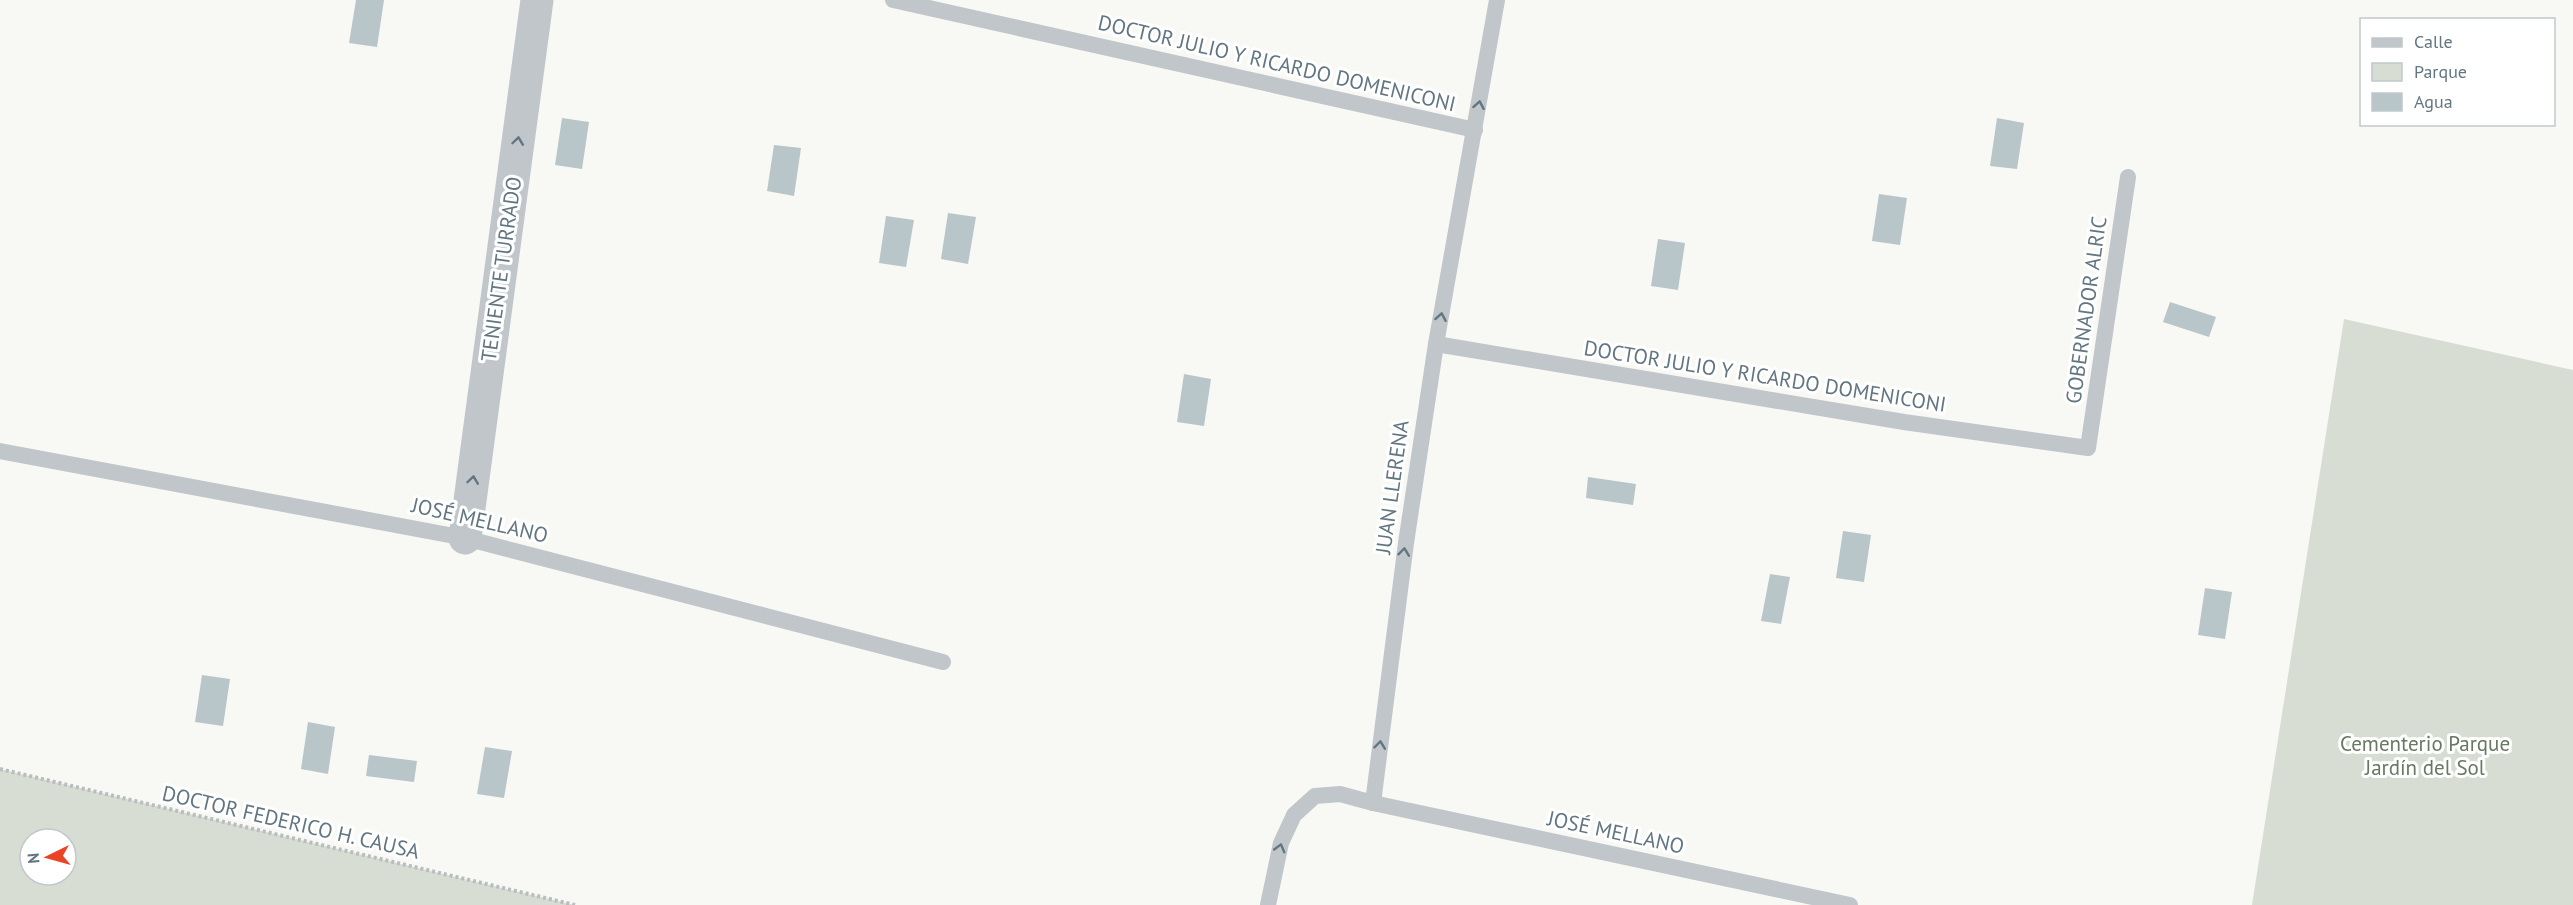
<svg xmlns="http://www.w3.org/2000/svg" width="2573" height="905" font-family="'PT Sans',sans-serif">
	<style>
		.green { fill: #d8ddd4; fill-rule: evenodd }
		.water { fill: #b8c6c9 }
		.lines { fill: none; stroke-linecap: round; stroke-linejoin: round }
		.path { stroke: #b9bdc0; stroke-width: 4; stroke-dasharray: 3 3; stroke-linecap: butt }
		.lane { stroke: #c1c6ca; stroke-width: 16 }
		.street { stroke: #c1c6ca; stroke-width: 33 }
		.oneway { stroke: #627681 }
		.labels { text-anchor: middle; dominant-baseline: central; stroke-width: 6; stroke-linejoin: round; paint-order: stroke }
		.street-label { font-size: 21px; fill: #627681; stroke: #fff }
		.park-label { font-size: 21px; fill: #677961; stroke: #fff }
	</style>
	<rect width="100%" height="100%" fill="#f8f8f5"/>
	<!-- green -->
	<g class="green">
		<path d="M2344,319l229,51v535h-321z"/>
		<path d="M0,769l575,136h-575zM30,839h36v36h-36z"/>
	</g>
	<!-- water -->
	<g class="water">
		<path d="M356,0h28l-7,47 -28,-4z"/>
		<path d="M562,118l27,4 -7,47 -27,-4z"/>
		<path d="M1997,118l27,5 -7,46 -27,-3z"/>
		<path d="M774,145l27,3 -7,48 -27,-5z"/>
		<path d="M1879,194l28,4 -7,47 -28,-4z"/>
		<path d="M948,213l28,4 -8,47 -27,-5z"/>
		<path d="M886,216l28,4 -8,47 -27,-4z"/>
		<path d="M1658,239l27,4 -7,47 -27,-4z"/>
		<path d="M2170,302l46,15 -7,20 -46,-15z"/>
		<path d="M1184,374l27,5 -7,47 -27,-4z"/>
		<path d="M1588,477l48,7 -3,21 -47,-7z"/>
		<path d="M1843,531l28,4 -7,47 -28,-4z"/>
		<path d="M1770,574l20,3 -9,47 -20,-3z"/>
		<path d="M2205,588l27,4 -7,47 -27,-4z"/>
		<path d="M202,675l28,4 -7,47 -28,-4z"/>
		<path d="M308,722l27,5 -7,47 -27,-5z"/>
		<path d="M485,747l27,4 -8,47 -27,-4z"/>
		<path d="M369,755l48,6 -3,21 -48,-6z"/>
	</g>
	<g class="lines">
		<!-- path -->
		<path class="path" d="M0,769l575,136"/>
		<!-- lane -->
		<g class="lane">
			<path d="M893,0l582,130"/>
			<path d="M1436,344l468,78 184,26 40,-271"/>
			<path d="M0,451l465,87 478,124"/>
			<path d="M1373,803l33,-260 30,-199 61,-344"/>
			<path d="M1268,905l13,-62 13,-28 21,-19 25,-2 33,9 477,102"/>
		</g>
		<!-- street -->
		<path class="street" d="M465,538l72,-538"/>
	</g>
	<!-- one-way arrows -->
	<defs><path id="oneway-chevron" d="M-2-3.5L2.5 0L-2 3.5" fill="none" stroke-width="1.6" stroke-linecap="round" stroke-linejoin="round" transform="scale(1.5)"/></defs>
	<g class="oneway">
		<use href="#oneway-chevron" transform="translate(1479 105) rotate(-80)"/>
		<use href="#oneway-chevron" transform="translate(518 141) rotate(-82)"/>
		<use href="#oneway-chevron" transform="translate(1441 317) rotate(-80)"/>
		<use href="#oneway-chevron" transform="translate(473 480) rotate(-82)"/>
		<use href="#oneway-chevron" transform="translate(1404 552) rotate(-83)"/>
		<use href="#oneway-chevron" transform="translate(1380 745) rotate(-83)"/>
		<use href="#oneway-chevron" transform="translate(1280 848) rotate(-75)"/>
	</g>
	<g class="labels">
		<!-- street labels -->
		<g class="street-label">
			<text transform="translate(1277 63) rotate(13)">DOCTOR JULIO Y RICARDO DOMENICONI</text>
			<text transform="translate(501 269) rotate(-82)">TENIENTE TURRADO</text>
			<text transform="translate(2086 310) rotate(-82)">GOBERNADOR ALRIC</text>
			<text transform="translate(1765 376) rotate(9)">DOCTOR JULIO Y RICARDO DOMENICONI</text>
			<text transform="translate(1392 487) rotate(-82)">JUAN LLERENA</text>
			<text transform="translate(480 520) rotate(13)">JOSÉ MELLANO</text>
			<text transform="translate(291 822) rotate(13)">DOCTOR FEDERICO H. CAUSA</text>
			<text transform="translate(1616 832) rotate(12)">JOSÉ MELLANO</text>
		</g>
		<!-- park labels -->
		<g class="park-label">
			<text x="2425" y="743">Cementerio Parque<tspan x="2425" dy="24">Jardín del Sol</tspan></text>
		</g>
	</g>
	<!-- legend -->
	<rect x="2360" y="18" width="195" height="108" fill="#ffffff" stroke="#c0c8cd" stroke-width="1.5"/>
	<rect x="2372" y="38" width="30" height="9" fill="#c1c6ca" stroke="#c0c8cd" stroke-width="1.5"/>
	<text x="2414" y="48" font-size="18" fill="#627681">Calle</text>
	<rect x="2372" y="63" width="30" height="18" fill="#d8ddd4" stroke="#c0c8cd" stroke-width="1.5"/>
	<text x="2414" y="78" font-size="18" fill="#627681">Parque</text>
	<rect x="2372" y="93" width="30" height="18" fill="#b8c6c9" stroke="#c0c8cd" stroke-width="1.5"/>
	<text x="2414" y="108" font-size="18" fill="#627681">Agua</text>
	<!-- north arrow -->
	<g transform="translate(48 857) rotate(265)"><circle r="28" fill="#ffffff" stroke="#c0c8cd" stroke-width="1.5"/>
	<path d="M0-4.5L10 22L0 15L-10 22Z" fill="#e84425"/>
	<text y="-9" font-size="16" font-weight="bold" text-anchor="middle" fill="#627681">N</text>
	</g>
</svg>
